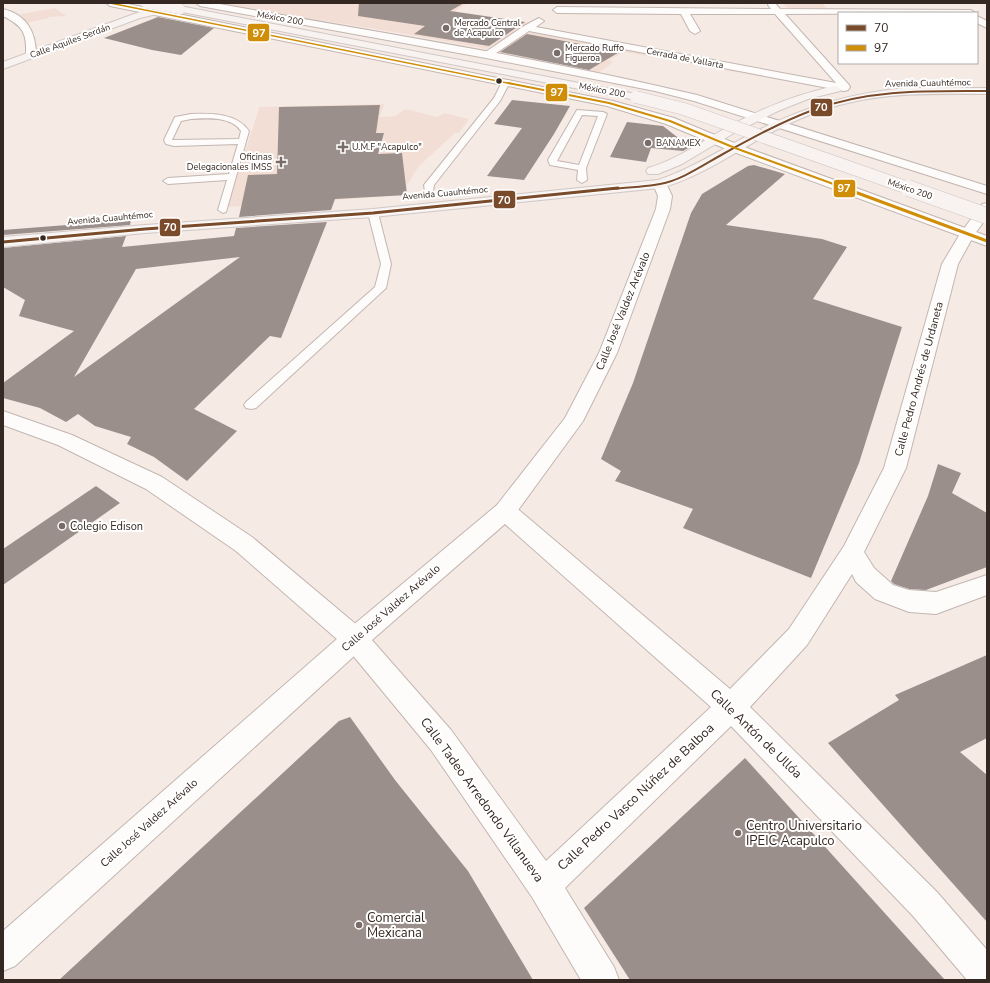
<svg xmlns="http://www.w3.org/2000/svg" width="990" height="983" font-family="'Nunito Sans',sans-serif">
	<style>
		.built { fill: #f3ded6 }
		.building { fill: #9b8f8b; fill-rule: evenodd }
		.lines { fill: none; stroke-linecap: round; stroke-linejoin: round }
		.lane-casing { stroke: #c2b6b1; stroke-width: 2 }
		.street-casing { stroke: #c2b6b1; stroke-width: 2 }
		.secondary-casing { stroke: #c2b6b1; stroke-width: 2 }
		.primary-casing { stroke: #cfc8c5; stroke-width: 2 }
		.lane { fill: #fefcfb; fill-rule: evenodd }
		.street { fill: #fefcfb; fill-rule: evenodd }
		.secondary { fill: #fefcfb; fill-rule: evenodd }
		.primary { fill: #f8f2f1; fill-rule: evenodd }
		.primary-bridge-far2-casing { stroke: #cfc8c5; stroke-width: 10; stroke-linecap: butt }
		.primary-bridge-far1-casing { stroke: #cfc8c5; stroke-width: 13; stroke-linecap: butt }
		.primary-bridge-casing { stroke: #cfc8c5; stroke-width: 17; stroke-linecap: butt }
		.primary-bridge-far2 { stroke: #f8f2f1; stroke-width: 10 }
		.primary-bridge-far1 { stroke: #f8f2f1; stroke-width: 12 }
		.primary-bridge { stroke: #f8f2f1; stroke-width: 16 }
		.bus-1-far1-casing { stroke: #fff; stroke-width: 3.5 }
		.bus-1-casing { stroke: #fff; stroke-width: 5 }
		.bus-2-far2-casing { stroke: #fff; stroke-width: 3 }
		.bus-2-far1-casing { stroke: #fff; stroke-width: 3.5 }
		.bus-2-casing { stroke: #fff; stroke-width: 5 }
		.bus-1-far1 { stroke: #7a4b2a; stroke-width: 2 }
		.bus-1 { stroke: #7a4b2a; stroke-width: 3 }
		.bus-2-far2 { stroke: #d08d07; stroke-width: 1.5 }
		.bus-2-far1 { stroke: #d08d07; stroke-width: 2 }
		.bus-2 { stroke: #d08d07; stroke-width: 3 }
		.poi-dot { fill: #796b66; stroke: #fff; stroke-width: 1.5 }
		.bus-dot { fill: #352721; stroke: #fff; stroke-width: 1.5 }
		.labels { text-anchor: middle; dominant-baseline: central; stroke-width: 4; stroke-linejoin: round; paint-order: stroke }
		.far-street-label { font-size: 9px; fill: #352721; stroke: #fff }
		.far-poi-label { font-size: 9px; fill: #352721; stroke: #fff; text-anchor: start }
		.street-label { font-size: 11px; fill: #352721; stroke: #fff }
		.poi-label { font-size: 11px; fill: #352721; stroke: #fff; text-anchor: start }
		.near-street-label { font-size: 13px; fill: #352721; stroke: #fff }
		.near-poi-label { font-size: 13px; fill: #352721; stroke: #fff; text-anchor: start }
		.line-badge { stroke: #fff; stroke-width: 1.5 }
		.badge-label { font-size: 11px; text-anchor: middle; font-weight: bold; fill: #fff }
	</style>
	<rect width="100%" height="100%" fill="#f6eae5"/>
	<!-- built -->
	<g class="built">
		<path d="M216,3h252l-13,8 75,12 -43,26 -87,-16z"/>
		<path d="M782,3h40l7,8 -40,-1z"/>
		<path d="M55,8l11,8 -18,1 1,1 -23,5 -10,-8z"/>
		<path d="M537,29l285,51 -9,6 -188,-34 -17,8 5,2 -17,13 -106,-21 33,-21 5,1z"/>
		<path d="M385,104l-6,13 16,-1 11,-7 31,8 7,-4 25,6 -10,14h-4l-36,33 -12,19v10l-180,12 32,-98 -1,-2z"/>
	</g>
	<!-- building -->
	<g class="building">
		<path d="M359,3h105l-14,8 75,11 -36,24 -75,-12 11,-8 -67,-10z"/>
		<path d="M158,17l56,11 -33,27 -29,-5 -48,-12z"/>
		<path d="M527,34l64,12 30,5 -32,19 -89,-18z"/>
		<path d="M512,100l58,6 -16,28 -30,46 -37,-4 35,-48 -28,-4z"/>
		<path d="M380,105l-4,28h8l-6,21 24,-1 5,42 -72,4 -4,11 -92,7 9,-42 29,-1 2,-67z"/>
		<path d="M627,122l36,4 27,21 -7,4 -32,-3 -5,14 -36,-5z"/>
		<path d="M754,165l31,9 -59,51 96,14 25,8 -34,52 89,28 -43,136 -48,115 -128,-50 10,-19 -78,-28 6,-10 -20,-12 32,-76 58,-170 11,-19 46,-28z"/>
		<path d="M131,220l-1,5 -127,10v-5z"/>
		<path d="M327,222l-46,116 -11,-2 -76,73 43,22 -50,50 -33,-24 -27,-13 4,-7 -36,-11 -17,-12 -12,8 -26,-14 -37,-10v-15l71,-52 -55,-15 6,-16 -22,-13v-39l123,-12 -4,11 112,-11 2,-8zM240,257l-166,120 62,-108z"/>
		<path d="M938,464l23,9 -9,20 35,20v54l-61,23 -17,-1 -15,-5 -3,-3 37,-85z"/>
		<path d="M96,486l24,17 -117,82v-36z"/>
		<path d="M987,655v83l-27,14 27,23v147l-159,-179 71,-43 -4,-5z"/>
		<path d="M350,717l45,63 73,91 65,109h-474l280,-259z"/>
		<path d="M745,758l200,222h-315l-46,-72z"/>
	</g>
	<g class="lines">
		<!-- lane casing -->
		<g class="lane-casing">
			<g id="lane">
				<path d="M503,80h6l1,2 -10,19 -66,84 -2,12h-6l-2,-12 70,-87z"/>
				<path d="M577,110l26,2 4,2 -21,54 1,12 -5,3 -5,-3 1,-10 -28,-5 -2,-5zM582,115l16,1 -19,49 -22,-4z"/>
				<path d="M191,114c20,-1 46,-1 58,17l-23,81 -3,1 -5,-3 9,-30 -59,4 -5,-3 5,-3 61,-4 9,-30 -64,2 -8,-2 -2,-4 11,-23zM191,119c15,-1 40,-3 50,12l-2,8 -67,1 9,-19z"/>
				<path d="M373,210l5,3 13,51 -5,24 -130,120 -5,1 -5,-1 -2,-3 2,-3 129,-115 6,-23 -13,-51z"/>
			</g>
		</g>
		<!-- street casing -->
		<g class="street-casing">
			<g id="street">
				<path d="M769,3h6l5,6 191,1 4,3 -190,1 64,71 1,2 -2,3 -4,1 -315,-60 -39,26h-8l-1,-2 43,-29 15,-8 5,3 -8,6 300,56 -61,-69h-85l10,17 -5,3 -5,-3 -9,-17 -124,-1 -4,-3 4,-3 214,2 -3,-4z"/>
				<path d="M3,9c24,6 33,23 33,46l-1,2 -4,1 -5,-3c1,-22 -3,-29 -23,-39z"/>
				<path d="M977,16l10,5v7l-10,-5z"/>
				<path d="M987,203v14l-13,18 -16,29 -52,204 -42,84 10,16 19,17 16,5 27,2 51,-17v20l-51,19 -27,-2 -34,-13 -19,-17 -4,-8 -45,71 -57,62 187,185 50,58v30h-20l-54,-64 -182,-190 -166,162 49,79 5,13h-38l-49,-83 -101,-147 -85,-103 -110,-96 -90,-62 -88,-44 -55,-20v-14l69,24 90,42 90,60 112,94 87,99 95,131 165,-154 -214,-190 -3,-6 3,-6 8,-3 8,3 217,184 59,-60 55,-83 40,-78 58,-204 18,-30 22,-30z"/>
			</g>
		</g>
		<!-- secondary casing -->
		<g class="secondary-casing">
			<g id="secondary">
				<path d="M106,3h17l490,98 61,17 65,27 248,91v10l-256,-95 -65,-27 -59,-18 -497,-100z"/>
				<path d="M196,3h18c161,29 324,54 483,92l290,91v8l-293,-93 -39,-10 -169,-33 -286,-52z"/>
				<path d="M660,180l5,1 7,15 -2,13 -53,144 -34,68 -70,96 -149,130 -349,319 -12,5v-40l343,-300 151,-126 68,-87 34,-65 57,-144 2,-13 -5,-12 2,-3z"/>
			</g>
		</g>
		<!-- primary casing -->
		<g class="primary-casing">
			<g id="primary">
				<path d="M171,3h12l-1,2 -25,9 -17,4 -137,51v-7l131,-48z"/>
				<path d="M180,6l456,88 6,3 -6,3 -459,-89 -1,-2z"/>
				<path d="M836,86l5,3 -1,2 -32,8 -30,12 -44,22 -52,31 -24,10h-10l-2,-3 2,-3c28,-8 51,-25 76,-39 36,-20 72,-35 112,-43z"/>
				<path d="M905,88h82v6c-46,0 -94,-2 -139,9 -23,5 -45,14 -66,24 -39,19 -79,50 -122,61l-287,29 -228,16 -142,14v-10l142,-12 228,-16 285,-29c33,-11 62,-30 93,-46 49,-26 99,-41 154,-46z"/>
			</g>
		</g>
		<!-- lane -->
		<use href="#lane" class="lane"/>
		<!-- street -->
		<use href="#street" class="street"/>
		<!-- secondary -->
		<use href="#secondary" class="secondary"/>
		<!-- primary -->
		<use href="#primary" class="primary"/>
		<!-- primary-bridge-far2 casing -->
		<g class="primary-bridge-far2-casing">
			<path id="primary-bridge-far2" d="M146,3l34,6"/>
		</g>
		<!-- primary-bridge-far1 casing -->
		<g class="primary-bridge-far1-casing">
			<path id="primary-bridge-far1" d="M636,97l48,12 227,80"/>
		</g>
		<!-- primary-bridge casing -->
		<g class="primary-bridge-casing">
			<path id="primary-bridge" d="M908,188l79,28"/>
		</g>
		<!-- primary-bridge-far2 -->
		<use href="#primary-bridge-far2" class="primary-bridge-far2"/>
		<!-- primary-bridge-far1 -->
		<use href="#primary-bridge-far1" class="primary-bridge-far1"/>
		<!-- primary-bridge -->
		<use href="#primary-bridge" class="primary-bridge"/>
		<!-- bus-1-far1 casing -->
		<g class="bus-1-far1-casing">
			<path id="bus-1-far1" d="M608,189c17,-1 35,-2 52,-5 22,-4 43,-19 63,-30 29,-16 58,-32 90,-44 56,-21 115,-19 174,-19"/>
		</g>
		<!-- bus-1 casing -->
		<g class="bus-1-casing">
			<path id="bus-1" d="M3,242l142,-13 228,-16 245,-25"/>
		</g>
		<!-- bus-2-far2 casing -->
		<g class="bus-2-far2-casing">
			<path id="bus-2-far2" d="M110,3l403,81"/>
		</g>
		<!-- bus-2-far1 casing -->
		<g class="bus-2-far1-casing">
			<path id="bus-2-far1" d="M508,83l101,20 61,18 65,27 112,41"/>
		</g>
		<!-- bus-2 casing -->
		<g class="bus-2-casing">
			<path id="bus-2" d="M844,188l143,53"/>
		</g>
		<!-- bus-1-far1 -->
		<use href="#bus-1-far1" class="bus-1-far1"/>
		<!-- bus-1 -->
		<use href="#bus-1" class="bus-1"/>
		<!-- bus-2-far2 -->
		<use href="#bus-2-far2" class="bus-2-far2"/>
		<!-- bus-2-far1 -->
		<use href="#bus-2-far1" class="bus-2-far1"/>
		<!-- bus-2 -->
		<use href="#bus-2" class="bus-2"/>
	</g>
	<!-- markers -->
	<g class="poi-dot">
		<circle cx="446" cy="28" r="4"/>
		<circle cx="557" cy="53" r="4"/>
		<circle cx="648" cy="143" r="4"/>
		<path d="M341 141h4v4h4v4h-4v4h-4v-4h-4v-4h4z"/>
		<path d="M279 156h4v4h4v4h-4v4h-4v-4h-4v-4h4z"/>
		<circle cx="62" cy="526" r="4"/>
		<circle cx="738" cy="833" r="4"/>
		<circle cx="359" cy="925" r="4"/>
	</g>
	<g class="bus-dot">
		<circle cx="499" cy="81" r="3.5"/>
		<circle cx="43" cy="238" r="3.5"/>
	</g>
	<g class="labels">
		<!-- far-street labels -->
		<g class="far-street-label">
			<text transform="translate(280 18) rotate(10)">México 200</text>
			<text transform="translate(70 41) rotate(-20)">Calle Aquiles Serdán</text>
			<text transform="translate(685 58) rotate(11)">Cerrada de Vallarta</text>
			<text transform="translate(928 83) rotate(-1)">Avenida Cuauhtémoc</text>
			<text transform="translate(602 90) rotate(11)">México 200</text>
			<text transform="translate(910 189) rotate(19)">México 200</text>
			<text transform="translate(445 193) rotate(-5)">Avenida Cuauhtémoc</text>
			<text transform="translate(110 218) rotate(-5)">Avenida Cuauhtémoc</text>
		</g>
		<!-- far-poi labels -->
		<g class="far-poi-label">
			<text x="454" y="23">Mercado Central<tspan x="454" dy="10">de Acapulco</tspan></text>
			<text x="565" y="48">Mercado Ruffo<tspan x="565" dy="10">Figueroa</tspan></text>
			<text x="656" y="143">BANAMEX</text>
			<text x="352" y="147">U.M.F "Acapulco"</text>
			<text x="272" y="157" text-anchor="end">Oficinas<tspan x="272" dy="10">Delegacionales IMSS</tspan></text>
		</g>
		<!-- street labels -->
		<g class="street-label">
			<text transform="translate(623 311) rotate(-68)">Calle José Valdez Arévalo</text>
			<text transform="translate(919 379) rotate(-75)">Calle Pedro Andrés de Urdaneta</text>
			<text transform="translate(391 608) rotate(-41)">Calle José Valdez Arévalo</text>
			<text transform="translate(149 823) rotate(-42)">Calle José Valdez Arévalo</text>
		</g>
		<!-- poi labels -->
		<g class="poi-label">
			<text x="70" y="526">Colegio Edison</text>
		</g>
		<!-- near-street labels -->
		<g class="near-street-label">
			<text transform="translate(756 734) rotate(44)">Calle Antón de Ullóa</text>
			<text transform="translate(636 797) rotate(-43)">Calle Pedro Vasco Núñez de Balboa</text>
			<text transform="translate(482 800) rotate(54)">Calle Tadeo Arredondo Villanueva</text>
		</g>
		<!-- near-poi labels -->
		<g class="near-poi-label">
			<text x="746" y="826">Centro Universitario<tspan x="746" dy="15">IPEIC Acapulco</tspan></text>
			<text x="367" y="918">Comercial<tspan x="367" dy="15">Mexicana</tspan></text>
		</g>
	</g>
	<g class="line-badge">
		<rect x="247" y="23" width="23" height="19" rx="4" fill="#d08d07"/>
		<rect x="545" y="83" width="23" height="19" rx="4" fill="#d08d07"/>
		<rect x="810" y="98" width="23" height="19" rx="4" fill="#7a4b2a"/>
		<rect x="833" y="179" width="23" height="19" rx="4" fill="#d08d07"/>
		<rect x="493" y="190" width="23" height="19" rx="4" fill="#7a4b2a"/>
		<rect x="159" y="218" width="22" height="19" rx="4" fill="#7a4b2a"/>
	</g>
	<g class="badge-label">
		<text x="259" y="37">97</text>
		<text x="557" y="96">97</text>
		<text x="821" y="111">70</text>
		<text x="844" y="192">97</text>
		<text x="504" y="204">70</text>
		<text x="170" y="231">70</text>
	</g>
	<!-- border -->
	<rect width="990" height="983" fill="none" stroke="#352721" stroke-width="8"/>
	<!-- legend -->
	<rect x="838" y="12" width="140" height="52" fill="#ffffff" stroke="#aea9a6"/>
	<rect x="846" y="25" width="20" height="6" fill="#7a4b2a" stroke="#aea9a6"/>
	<text x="874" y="32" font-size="12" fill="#352721">70</text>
	<rect x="846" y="45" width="20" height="6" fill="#d08d07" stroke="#aea9a6"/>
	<text x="874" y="52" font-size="12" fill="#352721">97</text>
</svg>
